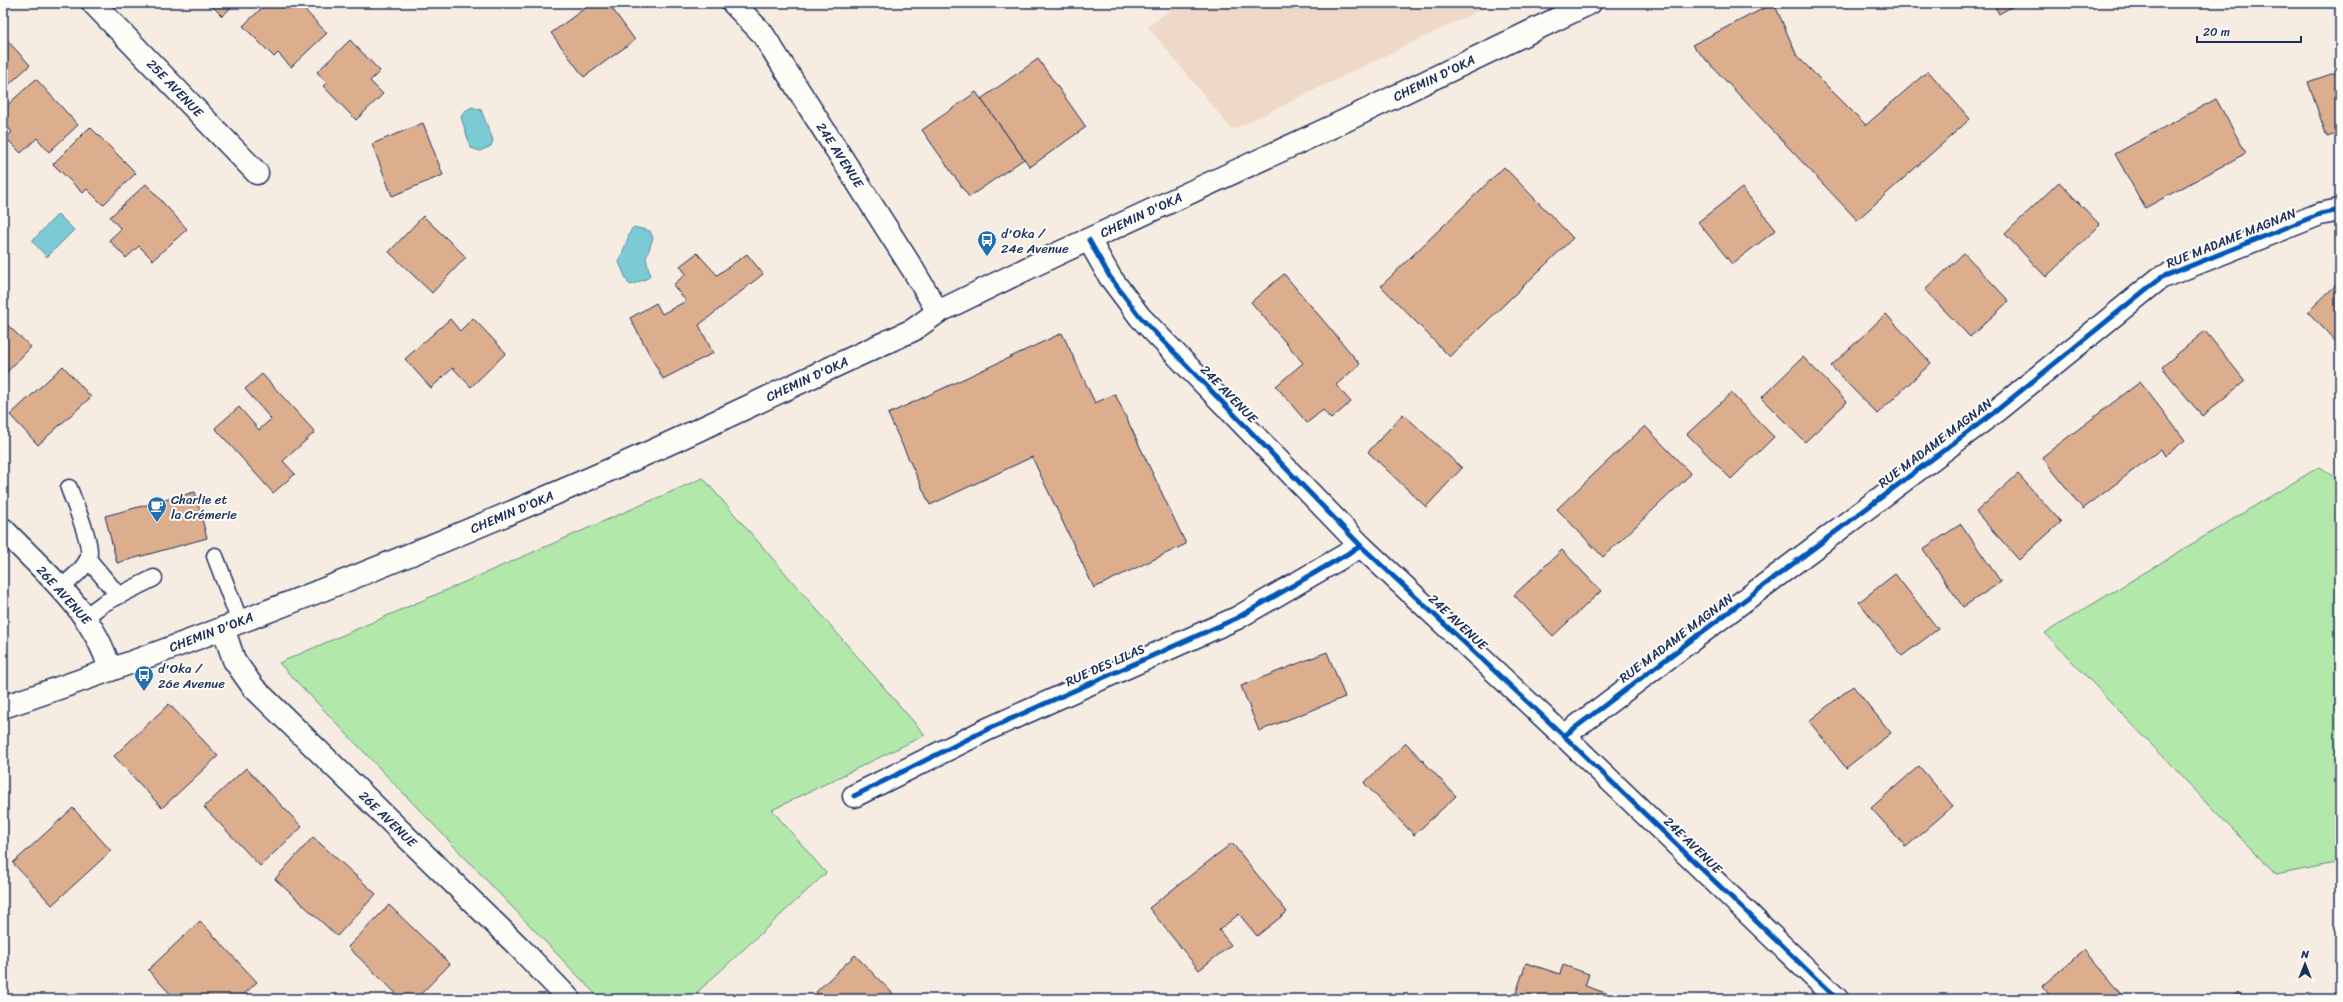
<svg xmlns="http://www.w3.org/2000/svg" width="2343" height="1002" font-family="Sriracha,sans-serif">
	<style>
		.built { fill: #eed9c9 }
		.green { fill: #b2e8aa; stroke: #668c84 }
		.water { fill: #7bcbd4; stroke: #558da5 }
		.building { fill: #dcae8e; stroke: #1b2f5e }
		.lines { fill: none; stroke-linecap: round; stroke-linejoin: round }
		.service-casing { stroke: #1b2f5e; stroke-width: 19 }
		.minor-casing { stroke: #1b2f5e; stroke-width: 25 }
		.secondary-casing { stroke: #1b2f5e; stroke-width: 25 }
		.service { stroke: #fdfcf7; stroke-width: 16 }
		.minor { stroke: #fdfcf7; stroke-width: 22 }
		.secondary { stroke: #fdfcf7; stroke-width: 22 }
		.cycleway-casing { stroke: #fdfcf7; stroke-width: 8 }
		.cycleway { stroke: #0057b8; stroke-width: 5 }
		.labels { text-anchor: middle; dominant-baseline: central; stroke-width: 4; stroke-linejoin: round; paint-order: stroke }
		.street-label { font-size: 13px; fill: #1b2f5e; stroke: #fdfcf7 }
		.poi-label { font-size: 13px; fill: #1b2f5e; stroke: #fdfcf7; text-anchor: start }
	</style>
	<rect width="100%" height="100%" fill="#f6ece2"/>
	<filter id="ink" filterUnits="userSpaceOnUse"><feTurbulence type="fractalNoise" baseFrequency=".025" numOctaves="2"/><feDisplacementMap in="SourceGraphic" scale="8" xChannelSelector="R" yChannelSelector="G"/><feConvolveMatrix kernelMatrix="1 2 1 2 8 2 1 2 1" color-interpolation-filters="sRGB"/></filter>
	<g filter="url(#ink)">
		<!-- built -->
		<path class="built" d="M1178,3h316l-262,127 -84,-103z"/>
		<!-- green -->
		<g class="green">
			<path d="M2319,467l21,14v381l-64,13 -231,-242z"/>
			<path d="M703,478l222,257 -153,75 54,63 -136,126h-90l-321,-336z"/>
		</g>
		<!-- water -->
		<g class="water">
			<path d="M472,107l9,3 12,30 -2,6 -11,5 -9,-3 -10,-31 4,-6z"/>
			<path d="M58,214l16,16 -27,27 -15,-16z"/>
			<path d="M634,227l16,4 3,7 -7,20 4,17 -2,3 -17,7 -3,-2 -9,-21 12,-32z"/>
		</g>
		<!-- building -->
		<g class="building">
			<path d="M209,3h27l-14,13z"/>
			<path d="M267,3h19l5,5 7,-5 29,30 -36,34 -13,-14 -4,4 -31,-31z"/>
			<path d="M592,3h16l27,37 -51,37 -33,-44z"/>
			<path d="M837,3h11l-5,5z"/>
			<path d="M1774,3l23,53 69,69 62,-54 42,48 -113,101 -165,-175z"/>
			<path d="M1993,3h25l-19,11z"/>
			<path d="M3,36l27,29 -27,25z"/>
			<path d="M350,40l30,31 -10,10 13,13 -27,26 -33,-34 4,-3 -10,-11z"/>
			<path d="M1038,59l48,68 -56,40 -49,-68z"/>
			<path d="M2340,71v62l-13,4 -19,-55z"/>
			<path d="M36,79l42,46 -29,27 -12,-14 -16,15 -15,-15 6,-6 -9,-10v-13z"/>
			<path d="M976,92l48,67 -55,38 -47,-67z"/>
			<path d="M2216,99l30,54 -101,55 -30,-54z"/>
			<path d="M423,123l20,52 -51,21 -20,-52z"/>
			<path d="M90,127l46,46 -33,32 -16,-16 -4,4 -30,-29z"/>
			<path d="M1504,167l69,71 -123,119 -69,-71z"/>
			<path d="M2059,182l41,43 -54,52 -41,-43z"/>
			<path d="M146,184l41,45 -34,31 -14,-14 -13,12 -17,-18 12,-11 -11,-12z"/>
			<path d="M1742,188l34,42 -44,34 -34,-42z"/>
			<path d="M423,216l43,41 -34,36 -43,-41z"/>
			<path d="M697,253l20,22 30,-21 16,20 -64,51 14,28 -50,26 -33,-61 26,-15 6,11 24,-13 -13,-16 13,-11 -6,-8z"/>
			<path d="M1964,253l45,48 -39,36 -45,-47z"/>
			<path d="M1284,274l76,90 -24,21 15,17 -20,17 -8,-9 -16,13 -31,-37 27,-23 -52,-61z"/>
			<path d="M2340,281v65l-32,-34z"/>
			<path d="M1886,314l45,49 -54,51 -46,-48z"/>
			<path d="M473,318l33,35 -35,34 -18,-19 -22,20 -26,-29 45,-40 10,12z"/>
			<path d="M3,321l28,26 -28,29z"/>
			<path d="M2205,331l40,50 -43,35 -40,-49z"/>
			<path d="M1062,333l33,70 20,-9 71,150 -92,44 -62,-131 -102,48 -42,-91z"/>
			<path d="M1803,357l44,45 -42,40 -44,-44z"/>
			<path d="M63,366l28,31 -53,48 -28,-30z"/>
			<path d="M262,374l53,58 -32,29 12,13 -22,19 -58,-65 24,-21 20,23 12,-11 -26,-30z"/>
			<path d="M2140,382l45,58 -20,16 -4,-7 -78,60 -41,-52z"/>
			<path d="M1731,393l43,44 -43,42 -44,-45z"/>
			<path d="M1403,414l59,54 -36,39 -58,-55z"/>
			<path d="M1645,426l46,48 -88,83 -46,-48z"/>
			<path d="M2018,474l43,48 -42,38 -43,-48z"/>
			<path d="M195,492l12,46 -90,25 -12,-47z"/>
			<path d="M1961,524l40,58 -38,25 -40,-58z"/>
			<path d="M1562,550l39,41 -48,45 -39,-41z"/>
			<path d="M1895,574l43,55 -36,27 -43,-54z"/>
			<path d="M1327,652l18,45 -86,34 -18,-45z"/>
			<path d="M1853,686l38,47 -45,35 -37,-47z"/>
			<path d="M169,704l49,52 -56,52 -48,-52z"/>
			<path d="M1406,743l50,53 -42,39 -50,-52z"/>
			<path d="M1919,766l34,40 -47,41 -35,-39z"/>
			<path d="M246,768l56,59 -42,39 -56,-59z"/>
			<path d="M73,808l38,43 -59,54 -39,-42z"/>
			<path d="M313,837l63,57 -39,42 -62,-57z"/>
			<path d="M1232,843l55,69 -30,24 -18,-22 -20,16 12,15 -32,25 -50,-62z"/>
			<path d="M389,905l61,59 -34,35h-14l-54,-52z"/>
			<path d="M200,921l57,61 -18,17h-64l-27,-29z"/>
			<path d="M2084,950l41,49h-72l-11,-13z"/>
			<path d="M855,955l43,44h-76l-6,-7z"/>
			<path d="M1526,963l34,11 3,-9 26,9 -4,12 33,11v2h-104z"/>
			<path d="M2238,992l6,7h-14z"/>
		</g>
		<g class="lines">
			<!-- service casing -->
			<g class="service-casing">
				<g id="service">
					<path d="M215,556l25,66"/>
					<path d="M88,559l30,36"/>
					<path d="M60,589c9,-9 23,-18 28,-30 6,-13 -14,-56 -19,-71"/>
					<path d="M85,617l19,-14 50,-25"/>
				</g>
			</g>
			<!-- minor casing -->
			<g class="minor-casing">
				<g id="minor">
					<path d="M93,3l164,170"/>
					<path d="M733,3l29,30 150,235 26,44"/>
					<path d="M1089,240l21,37 30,40 221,229 203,190 273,263"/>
					<path d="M3,529c41,43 91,82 107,141"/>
					<path d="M223,628l11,32 19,27 265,259 51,53"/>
					<path d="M1564,736l432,-325 164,-133 160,-64 20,-4"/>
					<path d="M854,796l134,-67 249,-111 124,-72"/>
				</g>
			</g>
			<!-- secondary casing -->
			<g class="secondary-casing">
				<path id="secondary" d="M3,707c210,-70 415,-153 618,-242 98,-43 194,-91 292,-135l25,-18 117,-57 283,-131 252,-121"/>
			</g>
			<!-- service -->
			<use href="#service" class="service"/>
			<!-- minor -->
			<use href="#minor" class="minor"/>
			<!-- secondary -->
			<use href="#secondary" class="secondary"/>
			<!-- cycleway casing -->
			<g class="cycleway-casing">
				<g id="cycleway">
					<path d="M1089,240l21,37 30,40 221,229 203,190 273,263"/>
					<path d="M1564,736l432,-325 164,-133 160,-64 20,-4"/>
					<path d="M854,796l134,-67 249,-111 124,-72"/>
				</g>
			</g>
			<!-- cycleway -->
			<use href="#cycleway" class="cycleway"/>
		</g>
	</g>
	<!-- icons -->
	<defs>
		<g id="bus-pin" transform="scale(1)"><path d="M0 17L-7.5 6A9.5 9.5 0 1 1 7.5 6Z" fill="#1f6fb2" stroke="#fdfcf7"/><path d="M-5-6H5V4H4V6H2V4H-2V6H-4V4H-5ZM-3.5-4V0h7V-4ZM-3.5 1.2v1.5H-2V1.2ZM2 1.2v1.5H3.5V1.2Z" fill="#fff"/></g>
		<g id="cafe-pin" transform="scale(1)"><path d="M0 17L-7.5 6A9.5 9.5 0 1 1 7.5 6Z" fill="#1f6fb2" stroke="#fdfcf7"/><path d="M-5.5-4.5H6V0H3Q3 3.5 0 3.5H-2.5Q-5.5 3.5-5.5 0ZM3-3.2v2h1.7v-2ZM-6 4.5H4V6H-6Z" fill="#fff"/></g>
	</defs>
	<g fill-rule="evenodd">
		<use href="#bus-pin" x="987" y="240"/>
		<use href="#cafe-pin" x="157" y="506"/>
		<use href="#bus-pin" x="144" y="675"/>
	</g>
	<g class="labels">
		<!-- street labels -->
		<g class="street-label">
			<text transform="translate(1434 78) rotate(-26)">CHEMIN D'OKA</text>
			<text transform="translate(175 88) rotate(46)">25E AVENUE</text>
			<text transform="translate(840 155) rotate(57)">24E AVENUE</text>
			<text transform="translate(1141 215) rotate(-25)">CHEMIN D'OKA</text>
			<text transform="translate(2231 238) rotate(-22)">RUE MADAME MAGNAN</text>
			<text transform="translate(807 379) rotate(-25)">CHEMIN D'OKA</text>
			<text transform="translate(1229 394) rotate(46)">24E AVENUE</text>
			<text transform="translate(1935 443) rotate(-37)">RUE MADAME MAGNAN</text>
			<text transform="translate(512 512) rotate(-23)">CHEMIN D'OKA</text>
			<text transform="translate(64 595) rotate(48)">26E AVENUE</text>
			<text transform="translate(1458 622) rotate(43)">24E AVENUE</text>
			<text transform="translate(211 632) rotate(-21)">CHEMIN D'OKA</text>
			<text transform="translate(1676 638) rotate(-37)">RUE MADAME MAGNAN</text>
			<text transform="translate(1105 665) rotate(-24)">RUE DES LILAS</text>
			<text transform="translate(388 819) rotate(44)">26E AVENUE</text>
			<text transform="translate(1693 845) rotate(44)">24E AVENUE</text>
		</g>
		<!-- poi labels -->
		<g class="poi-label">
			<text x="1001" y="233">d'Oka /<tspan x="1001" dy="15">24e Avenue</tspan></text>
			<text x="171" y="499">Charlie et<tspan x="171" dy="15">la Crémerie</tspan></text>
			<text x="158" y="668">d'Oka /<tspan x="158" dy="15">26e Avenue</tspan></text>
		</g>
	</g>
	<!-- margin -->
	<rect width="2343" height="1002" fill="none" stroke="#fdfcf7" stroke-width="16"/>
	<rect x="8" y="8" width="2327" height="986" fill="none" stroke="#1b2f5e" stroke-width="1.5" filter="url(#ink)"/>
	<!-- north arrow -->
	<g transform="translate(2305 964)" stroke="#fdfcf7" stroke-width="3" paint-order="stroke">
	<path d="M0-3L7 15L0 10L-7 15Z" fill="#1b2f5e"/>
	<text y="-6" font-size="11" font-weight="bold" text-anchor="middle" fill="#1b2f5e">N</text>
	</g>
	<!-- scale -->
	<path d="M2197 36v6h104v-6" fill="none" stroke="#1b2f5e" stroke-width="2"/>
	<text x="2203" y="36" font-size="12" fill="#1b2f5e" stroke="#fdfcf7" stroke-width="3" paint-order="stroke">20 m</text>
</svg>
